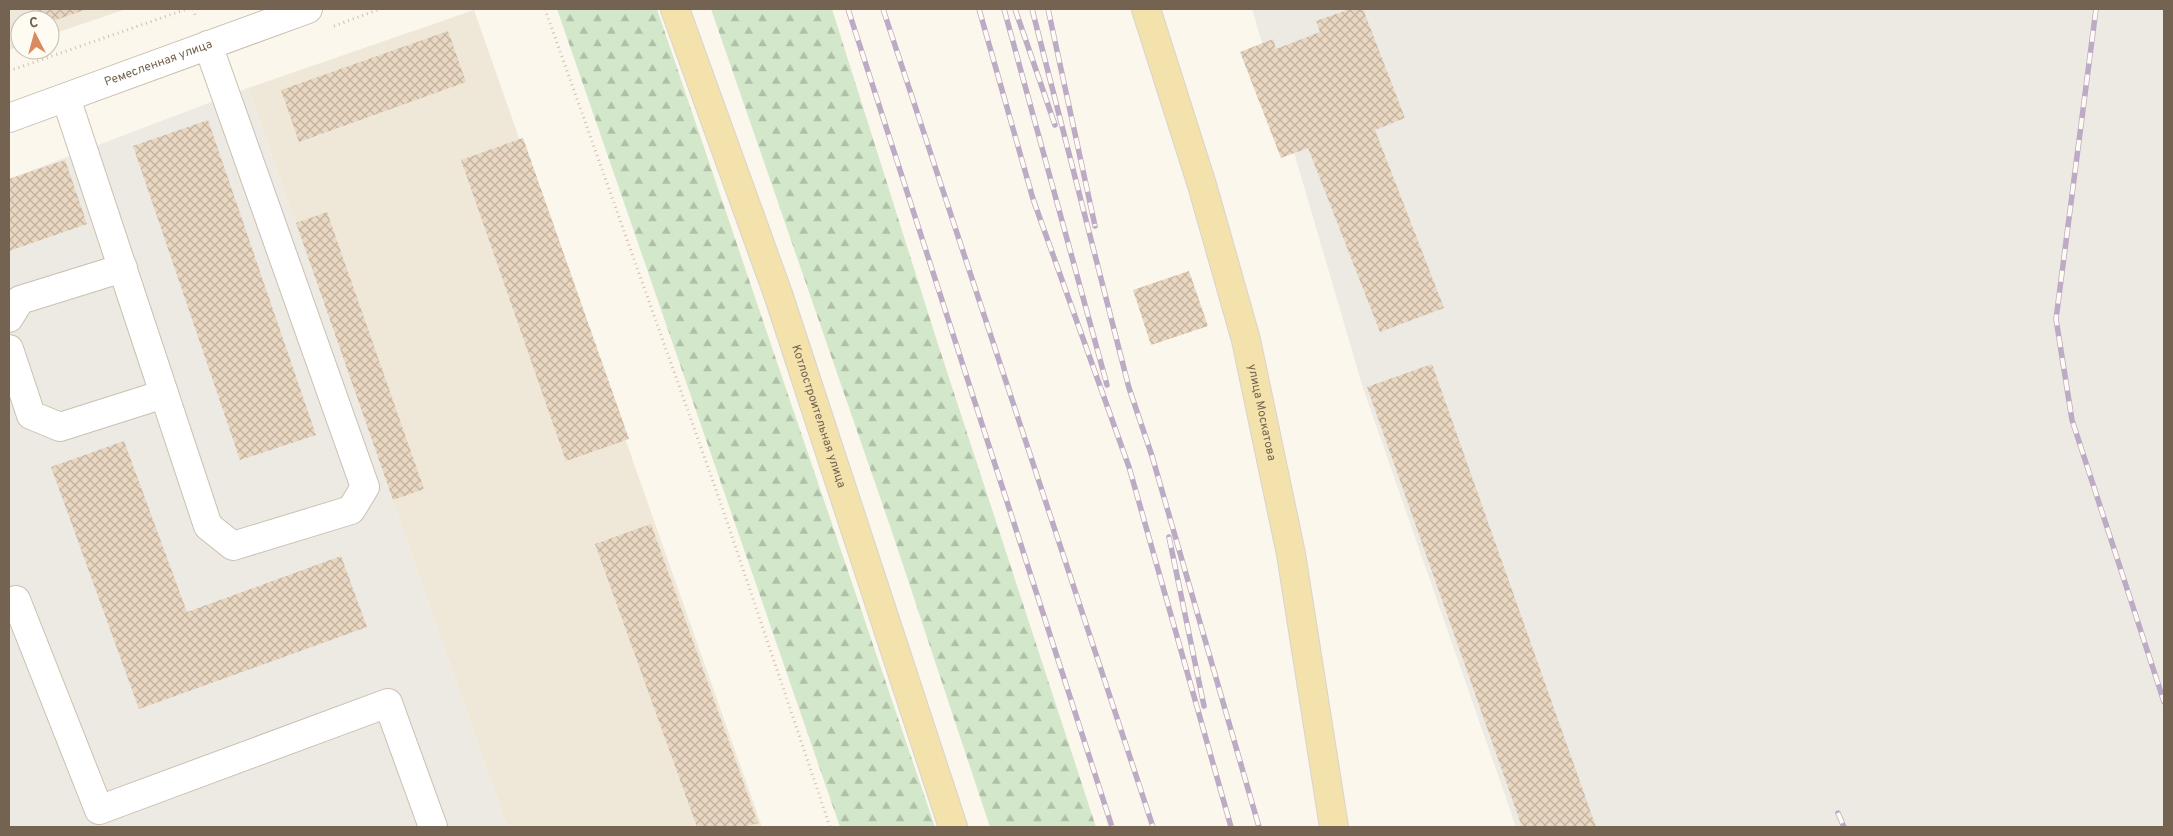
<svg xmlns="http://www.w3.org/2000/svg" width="2173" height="836" font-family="Overpass,sans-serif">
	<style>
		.residential { fill: #efe8d8 }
		.industrial { fill: #edeae4 }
		.forest { fill: url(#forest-firs) }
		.building { fill: url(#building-cross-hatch) }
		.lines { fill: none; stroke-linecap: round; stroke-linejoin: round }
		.minor-casing { stroke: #cbbfb0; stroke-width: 30 }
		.major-casing { stroke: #d8d3ce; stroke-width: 30 }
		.path { stroke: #d4bfa9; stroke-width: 3; stroke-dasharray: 1 4; stroke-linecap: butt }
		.minor { stroke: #fff; stroke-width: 28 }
		.major { stroke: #f3e2ac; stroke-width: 28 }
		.rail-casing { stroke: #bdaac5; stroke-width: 5.5 }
		.rail { stroke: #fefbf3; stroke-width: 4; stroke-dasharray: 11; stroke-linecap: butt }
		.labels { text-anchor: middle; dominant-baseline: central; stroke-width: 4; stroke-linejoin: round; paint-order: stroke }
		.street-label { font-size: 12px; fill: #756351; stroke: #fefbf3 }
	</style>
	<defs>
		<pattern id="forest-firs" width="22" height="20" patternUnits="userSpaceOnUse" patternTransform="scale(1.25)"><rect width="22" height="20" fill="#d3e8cb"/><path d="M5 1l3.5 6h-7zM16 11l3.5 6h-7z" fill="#b0c0a7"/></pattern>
		<pattern id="building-cross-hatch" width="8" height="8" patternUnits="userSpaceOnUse" patternTransform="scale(1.25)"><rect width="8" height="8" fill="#e9d7c1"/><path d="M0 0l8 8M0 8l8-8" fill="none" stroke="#c1b29f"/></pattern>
	</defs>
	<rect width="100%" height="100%" fill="#fbf7ec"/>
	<!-- residential -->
	<g class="residential">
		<path d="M9,9h117l-76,26v-15h-30v26l-11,4z"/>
		<path d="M474,10l288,817h-255l-259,-739z"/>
	</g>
	<!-- industrial -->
	<g class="industrial">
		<path d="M1252,9h912v818h-648l-153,-439z"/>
		<path d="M248,88l259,739h-498v-648z"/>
	</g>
	<!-- forest -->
	<g class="forest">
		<path d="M557,9h100l278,818h-95z"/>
		<path d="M711,9h121l104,329 160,489h-106l-99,-298z"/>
	</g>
	<!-- building -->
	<g class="building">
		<path d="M31,9h56l-37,13v-2h-15z"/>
		<path d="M1350,9h13l42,109 -30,12 69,178 -64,24 -72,-184 -27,10 -41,-106 33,-13 3,10 44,-17 -4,-11z"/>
		<path d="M448,31l18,51 -167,60 -18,-52z"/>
		<path d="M208,120l108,315 -76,25 -107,-314z"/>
		<path d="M523,138l106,301 -63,22 -105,-301z"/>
		<path d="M65,160l22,64 -78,27v-72z"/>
		<path d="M327,212l97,277 -31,11 -97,-277z"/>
		<path d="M1189,271l19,55 -57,19 -18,-55z"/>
		<path d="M1432,364l164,463h-74l-155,-440z"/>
		<path d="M124,441l63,171 154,-56 26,71 -228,82 -88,-242z"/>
		<path d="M651,524l107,299 -13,4h-48l-102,-283z"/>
	</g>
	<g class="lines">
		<!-- minor casing -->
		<g class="minor-casing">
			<g id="minor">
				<path d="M66,98l142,428 25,20 118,-36 14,-23 -157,-442"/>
				<path id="s1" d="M9,118l299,-109"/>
				<path d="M9,318l11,-18 103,-32"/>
				<path d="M9,349l22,66 29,12 104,-33"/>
				<path d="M16,600l83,210 289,-107 45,124"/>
			</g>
		</g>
		<!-- major casing -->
		<g class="major-casing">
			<g id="major">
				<path id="s2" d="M675,9l103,285 175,533"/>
				<path id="s3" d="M1146,9l56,176 44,155 45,214 43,273"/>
			</g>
		</g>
		<!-- path -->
		<g class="path">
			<path d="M193,9l3,8"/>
			<path d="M545,9l175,492 110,326"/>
			<path d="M334,26l46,-17"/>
			<path d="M9,71l178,-62"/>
		</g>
		<!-- minor -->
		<use href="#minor" class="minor"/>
		<!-- major -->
		<use href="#major" class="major"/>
		<!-- rail casing -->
		<g class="rail-casing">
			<g id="rail">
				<path d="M848,9l264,818"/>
				<path d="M883,9l270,818"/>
				<path d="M979,9l54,190 96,268 102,360"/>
				<path d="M1004,9l103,376"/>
				<path d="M1015,9l40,116"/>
				<path d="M1032,9l97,379 23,68 107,371"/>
				<path d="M1048,9l47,217"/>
				<path d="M2096,9l-40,310 16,101 92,282"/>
				<path d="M1169,537l35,169"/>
				<path d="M1838,813l6,14"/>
			</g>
		</g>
		<!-- rail -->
		<use href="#rail" class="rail"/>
	</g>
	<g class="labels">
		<!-- street labels -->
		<g class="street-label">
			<text stroke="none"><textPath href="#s1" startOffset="159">Ремесленная улица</textPath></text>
			<text stroke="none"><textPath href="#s3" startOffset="420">улица Москатова</textPath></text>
			<text stroke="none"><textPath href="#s2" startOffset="432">Котлостроительная улица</textPath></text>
		</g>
	</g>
	<!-- border -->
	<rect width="2173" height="836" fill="none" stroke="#756351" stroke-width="20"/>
	<!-- north arrow -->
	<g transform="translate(35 35) rotate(354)"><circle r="24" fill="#fefbf3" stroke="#c7beb2"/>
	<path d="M0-4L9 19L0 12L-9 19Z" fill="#d98a5e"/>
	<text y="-8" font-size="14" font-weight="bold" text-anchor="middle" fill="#756351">С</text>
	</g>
</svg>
